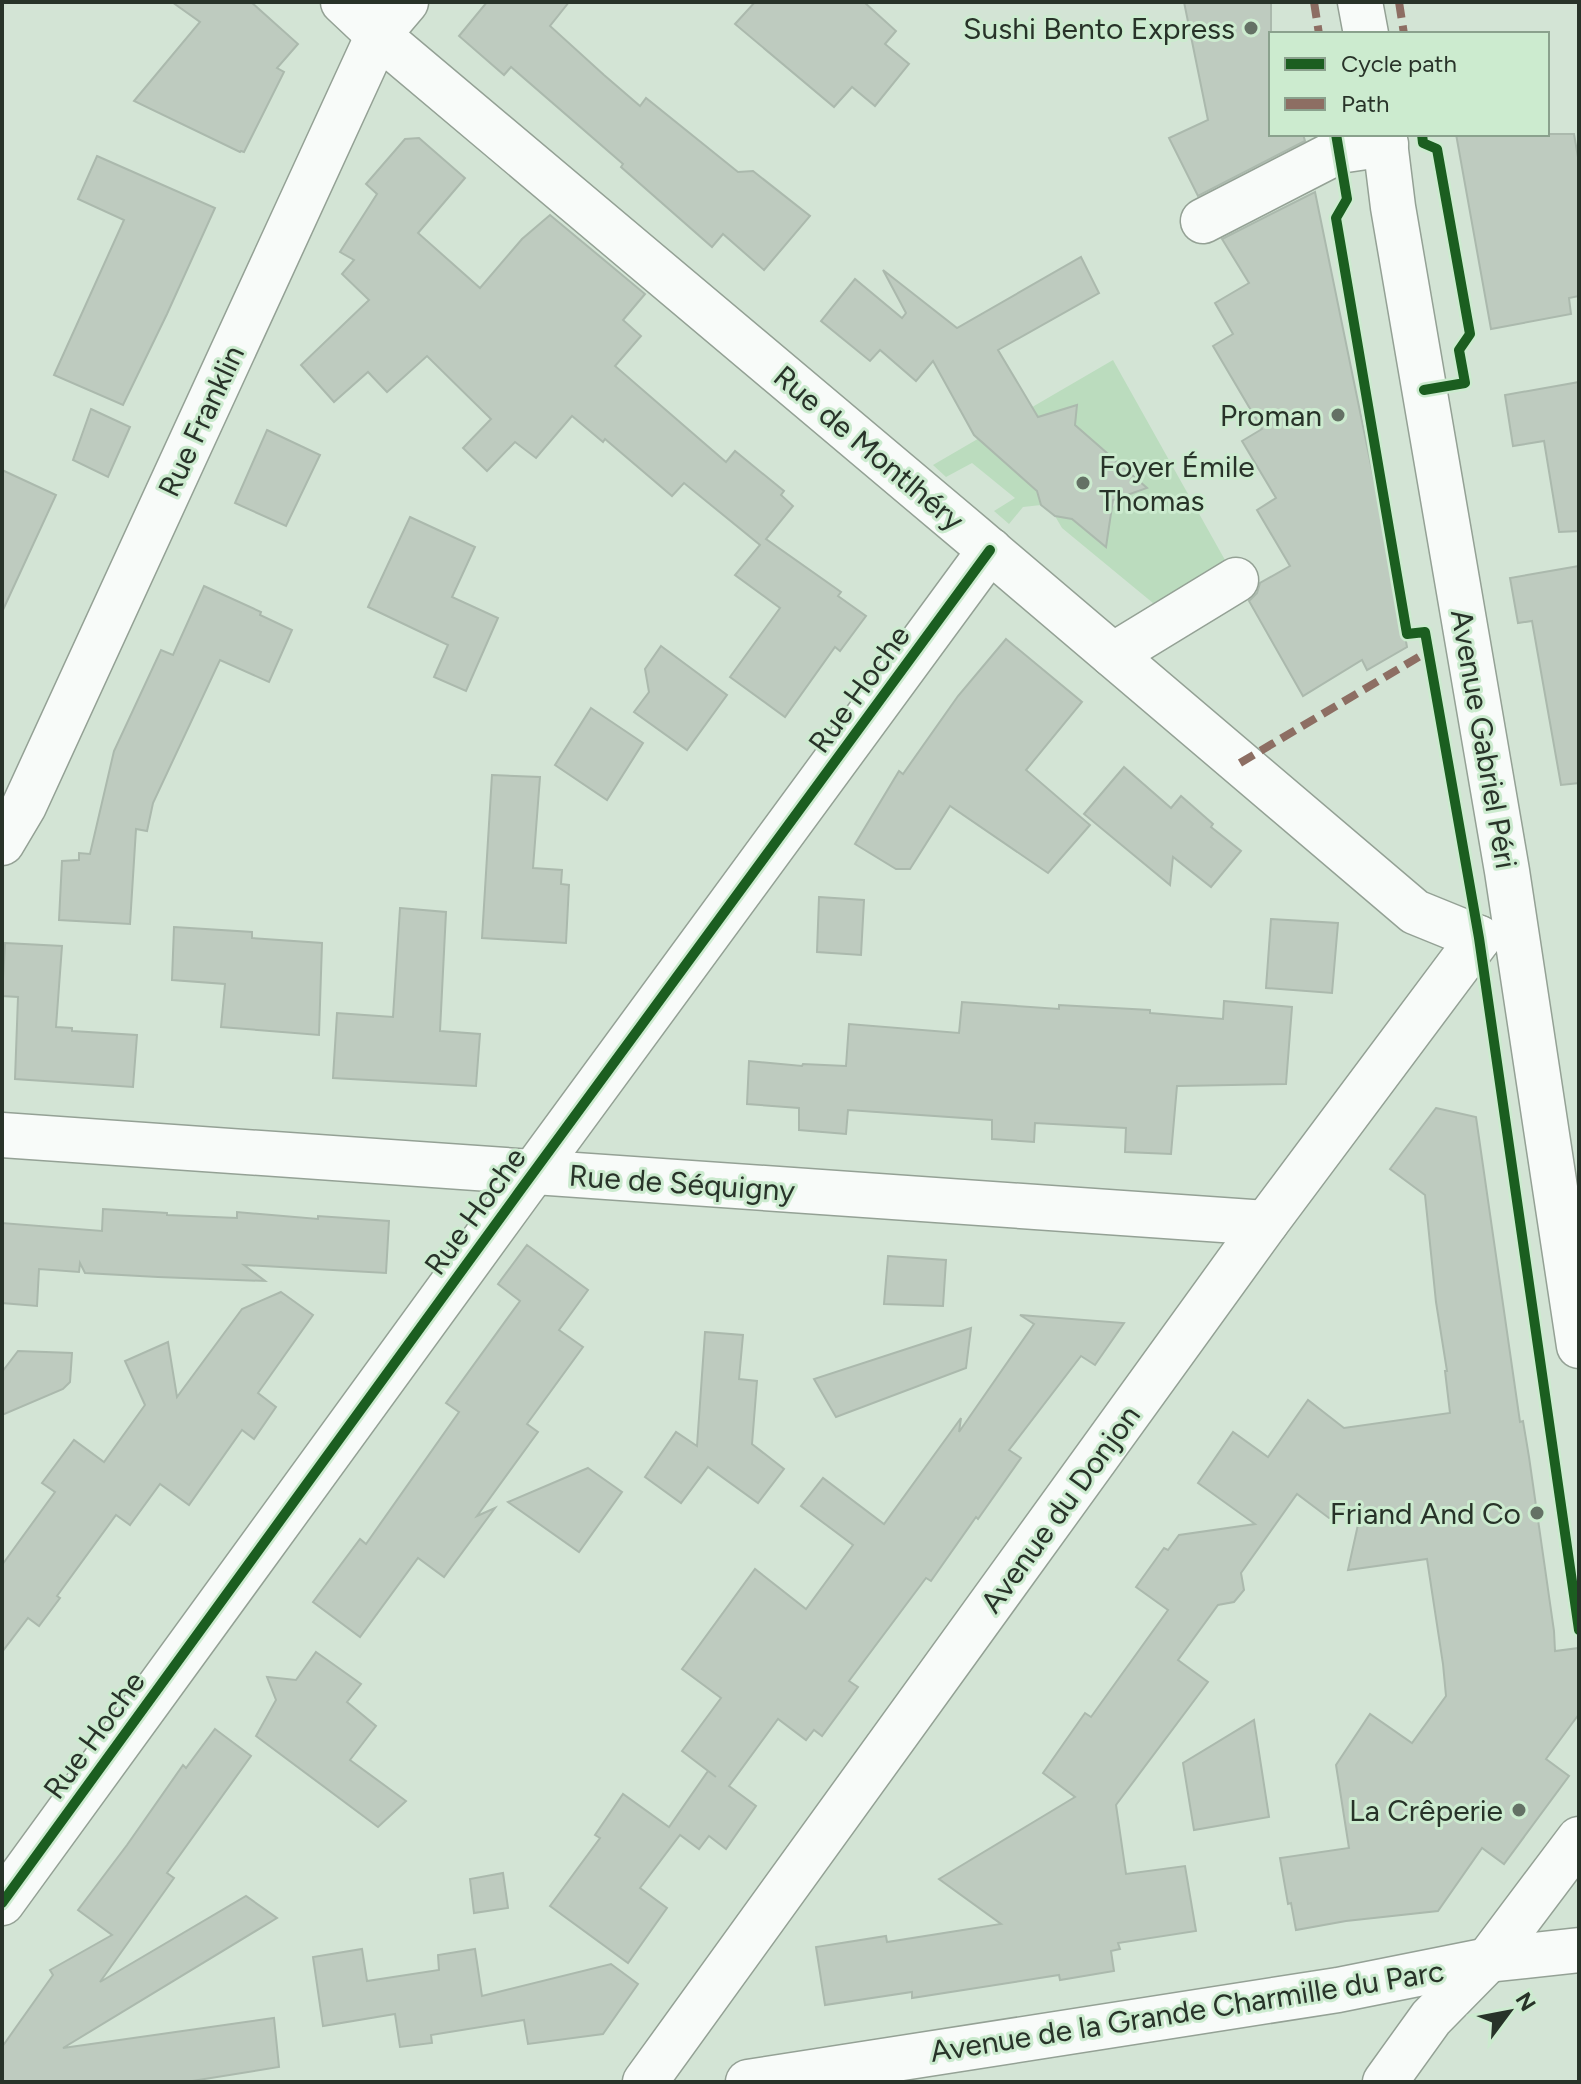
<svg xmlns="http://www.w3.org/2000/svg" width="1581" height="2084" font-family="Figtree,sans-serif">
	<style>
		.green { fill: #bbdcbe }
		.building { fill: #becbbf; stroke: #abb9ad; stroke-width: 2 }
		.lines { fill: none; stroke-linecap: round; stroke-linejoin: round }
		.minor-casing { stroke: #94a195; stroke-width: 47 }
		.minor { stroke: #f8fbf9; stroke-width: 44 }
		.quiet { stroke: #8d6e63; stroke-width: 8; stroke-dasharray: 16 8; stroke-linecap: butt }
		.cycleway-casing { stroke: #ccebcf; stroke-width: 15 }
		.cycleway { stroke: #1b5e20; stroke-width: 10 }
		.poi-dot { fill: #647165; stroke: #ccebcf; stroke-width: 3 }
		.labels { text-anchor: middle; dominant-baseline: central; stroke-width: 6; stroke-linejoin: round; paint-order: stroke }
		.poi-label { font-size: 30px; fill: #283329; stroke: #ccebcf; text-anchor: end }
		.street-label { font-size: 30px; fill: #283329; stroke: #ccebcf }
	</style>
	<rect width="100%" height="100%" fill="#d3e4d5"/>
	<!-- green -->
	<path class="green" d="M1113,360l117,209 -71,39 -97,-80 -7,-12 17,3 26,21 11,-12 3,-20 10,-11 16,-6 2,-16 -13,-11 -16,4 -5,-16 -13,-11 -19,-4 -68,26 31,28 4,14 -18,2 -14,17 -15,-13 21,-13 -43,-35 -26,14 -13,-12z"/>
	<!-- building -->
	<g class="building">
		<path d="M172,2h79l47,42 -21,24 7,4 -40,80 -3,-1 -1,1 -106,-51 66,-79z"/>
		<path d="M487,2h82l-19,24 54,49 36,31 6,-8 92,74 15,-1 57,45 -46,54 -41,-36 -11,13 -91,-80 2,-3 -112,-97 -7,8 -45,-39z"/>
		<path d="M755,2h109l32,29 -11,13 24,20 -34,42 -23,-19 -18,20 -99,-83z"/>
		<path d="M1184,2h87v132h32l2,7 -107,55 -29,-58 39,-18z"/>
		<path d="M1456,134h118l5,29v133l-10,2 2,16 -80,15z"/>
		<path d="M419,138l46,40 -47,55 62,55 42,-49 28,-24 95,79 -22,26 18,16 -26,30 111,96 9,-11 49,40 -3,4 12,11 -27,33 75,53 -3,4 28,20 -26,35 -5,-4 -50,70 -55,-40 50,-69 -45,-33 25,-30 -76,-62 -12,13 -67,-57 -2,3 -31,-26 -36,42 -21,-16 -28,29 -24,-23 28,-29 -64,-63 -40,36 -19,-20 -34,30 -33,-37 68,-65 -27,-26 12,-14 -14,-8 37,-58 -11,-10 39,-45z"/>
		<path d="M97,156l118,52 -48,106 -44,91 -69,-30 70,-155 -46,-21z"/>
		<path d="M1315,192l66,322 2,-2 24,135 -40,23 -5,-10 -59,36 -54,-95 8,-8 3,-10 30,-17 -33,-56 19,-12 -34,-57 20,-12 -49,-83 20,-12 -18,-31 34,-20 -27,-44z"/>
		<path d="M1081,257l18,36 -101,57 40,67 39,-12 -2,20 72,63 -34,12 -7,47 -34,-28 -17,-3 -14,-11 -4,-14 -63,-56 -41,-74 -17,20 -36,-31 -10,11 -49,-40 34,-42 47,39 4,-5 -23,-43 74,58z"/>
		<path d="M1579,382v149l-20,1 -15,-91 -31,5 -8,-51z"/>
		<path d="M91,409l39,18 -22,50 -35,-17z"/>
		<path d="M267,430l53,25 -34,71 -51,-23z"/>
		<path d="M2,470l54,25 -54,117z"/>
		<path d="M410,517l65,30 -23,50 46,21 -32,73 -32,-14 14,-32 -80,-38z"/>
		<path d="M1579,566v217l-18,2 -29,-164 -14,2 -8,-45z"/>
		<path d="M204,586l57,26 -1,3 32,15 -23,52 -49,-22 -67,143 -6,28 -11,-2 -6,95 -71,-4 3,-59 17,-1v-7l11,1 24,-103 47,-101 12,5z"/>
		<path d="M1006,639l76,63 -56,68 64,55 -42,48 -98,-67 -40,63h-14l-41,-25 44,-73 4,3 55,-78z"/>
		<path d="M661,646l66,49 -40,55 -53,-38 15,-20 -4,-23z"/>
		<path d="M591,708l52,35 -36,57 -52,-35z"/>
		<path d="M1124,767l47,41 10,-12 32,28 -2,3 30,24 -30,36 -38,-30 -3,28 -86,-71z"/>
		<path d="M492,775l48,2 -7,91 29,2 -1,14 8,1 -3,58 -84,-5z"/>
		<path d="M819,897l45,3 -3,55 -44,-3z"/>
		<path d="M400,908l46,4 -6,119 40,3 -4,52 -143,-8 4,-65 56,4z"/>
		<path d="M1271,919l67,4 -6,70 -66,-5z"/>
		<path d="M174,927l78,5v6l70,5 -3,92 -98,-8 4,-43 -53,-4z"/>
		<path d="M5,943l57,3 -6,81 16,1v3l65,4 -4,52 -118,-8 3,-82 -16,-1z"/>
		<path d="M1224,1001l68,6 -6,77 -109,2 -6,68 -46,-2 1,-24 -91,-5 -1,19 -42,-3v-19l-144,-10 -2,24 -47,-4v-22l-52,-4 2,-43 53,5 1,-2 43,2 3,-42 110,9 3,-31 97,7v-4l91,5v3l73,6z"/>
		<path d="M1436,1108l40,9 44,305 3,-1 6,36 25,174 1,20 24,-3v66l-33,45 23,17 -65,88 -22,-16 -44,63 -92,10 -50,9 -5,-27 -3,1 -8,-46 69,-10 -13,-83 34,-51 42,29 34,-47 -3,-32 -16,-105 -79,11 13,-59 -32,7 -32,-24 -56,79 3,17 -10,12 -16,3 -40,55 30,22 -92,123 10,69 59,-8 11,65 -78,12 2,6 -9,2 3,20 -54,9 -1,-5 -147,23v-6l-87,13 -9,-58 70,-11 1,6 114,-18 -62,-45 136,-82 -32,-24 42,-60 6,4 77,-107 -32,-23 28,-39 4,2 11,-15 76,-11 -57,-41 35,-51 35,25 40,-57 36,28 106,-15 -5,-42h2l-11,-69 -11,-107 -35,-26z"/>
		<path d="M103,1209l64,4v2l70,3v-6l81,7v-3l71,5 -3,52 -142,-8 21,16 -107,-4 -73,-4 -5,-10 -1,9 -40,-3 -2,37 -35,-3v-80l100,8z"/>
		<path d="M527,1245l61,45 -29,40 24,17 -56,77 11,8 -61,84 18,-8 -51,69 -26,-19 -58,79 -47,-35 47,-63 6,5 93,-132 -13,-9 74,-102 -22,-17z"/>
		<path d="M888,1256l58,4 -3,46 -59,-2z"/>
		<path d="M281,1292l32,23 -55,78 18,14 -22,32 -12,-9 -53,75 -29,-21 -30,41 -14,-10 -59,81 3,2 -21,28 -11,-8 -26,34v-87l53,-73 -13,-9 32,-43 30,22 41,-57 -20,-44 43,-19 9,55 65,-88z"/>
		<path d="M1020,1315l104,8 -29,42 -14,-9 -72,94 12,8 -43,61 -2,-2 -45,64 -5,-3 -77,103 9,6 -36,49 -8,-6 -8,10 -28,-21 -49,67 27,20 -30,43 -17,-13 -10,13 -19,-14 -40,53 27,20 -39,55 -78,-57 50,-68 -5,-3 28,-41 46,33 39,-56 8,6 -34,-26 39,-53 -39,-29 73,-100 51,40 47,-64 -52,-39 22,-28 61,46 77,-106 -2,14 75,-108z"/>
		<path d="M971,1328l-5,40 -130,49 -22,-38z"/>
		<path d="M705,1332l38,3 -4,44 18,2 -5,63 32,25 -26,34 -50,-36 -27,36 -36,-26 31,-45 21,14z"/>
		<path d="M18,1351l54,2 -2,29 -7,7 -61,26v-43z"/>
		<path d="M588,1468l34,24 -43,60 -71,-50z"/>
		<path d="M316,1652l45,32 -14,18 29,24 -26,34 56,41 -28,26 -122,-91 20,-36 -9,-23 29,3z"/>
		<path d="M1254,1720l15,97 -75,13 -11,-67z"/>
		<path d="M215,1729l36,27 -84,117 7,5 -74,104 146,-86 31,22 -214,130 211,-30 5,49 -93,15h-184v-35l51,-72 -3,-5 62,-35 -34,-25 49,-65 56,-80 3,3z"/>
		<path d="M503,1873l5,35 -34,5 -4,-34z"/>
		<path d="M362,1949l5,32 72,-11 -1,-15 37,-6 7,47 129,-32 27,20 -35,50 -75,10 -4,-24 -93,15 1,8 -32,4 -5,-33 -72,12 -10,-69z"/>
	</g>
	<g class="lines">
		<!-- minor casing -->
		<g class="minor-casing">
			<g id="minor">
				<path d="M343,2l35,33 595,501 442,376 64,26"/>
				<path d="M1360,2l6,32"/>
				<path d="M1384,134l9,73 114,664 72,475"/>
				<path d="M1203,221l136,-70 47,-7"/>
				<path d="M1113,655l123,-75"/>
				<path d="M2,843l22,-37 354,-771 28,-33"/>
				<path d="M2,1135l1264,88"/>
				<path d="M2,1903l517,-711 471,-642"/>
				<path d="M645,2082l621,-859 213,-285"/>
				<path d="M748,2082l590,-92 150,-30 91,-10"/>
				<path d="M1385,2082l46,-64 57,-58 91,-121"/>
			</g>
		</g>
		<!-- minor -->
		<use href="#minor" class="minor"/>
		<!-- quiet -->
		<g class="quiet">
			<path d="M1314,2l5,32"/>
			<path d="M1399,2l5,32"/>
			<path d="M1240,763l187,-111"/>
		</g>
		<!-- cycleway casing -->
		<g class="cycleway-casing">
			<g id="cycleway">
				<path d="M1336,134l11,65 -11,19 71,416 18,-2 54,306 100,692"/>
				<path d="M1422,134l1,9 14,6 33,185 -11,16 6,33 -41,7"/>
				<path d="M2,1903l517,-711 471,-642"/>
			</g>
		</g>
		<!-- cycleway -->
		<use href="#cycleway" class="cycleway"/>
	</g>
	<!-- markers -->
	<g class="poi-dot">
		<circle cx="1251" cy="28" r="8"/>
		<circle cx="1338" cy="415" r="8"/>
		<circle cx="1083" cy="483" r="8"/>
		<circle cx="1537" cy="1513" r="8"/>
		<circle cx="1519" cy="1810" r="8"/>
	</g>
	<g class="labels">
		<!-- poi labels -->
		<g class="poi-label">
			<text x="1235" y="28">Sushi Bento Express</text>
			<text x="1322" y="415">Proman</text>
			<text x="1099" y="466" text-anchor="start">Foyer Émile<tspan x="1099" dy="34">Thomas</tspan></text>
			<text x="1521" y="1513">Friand And Co</text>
			<text x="1503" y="1810">La Crêperie</text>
		</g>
		<!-- street labels -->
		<g class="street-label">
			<text transform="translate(201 421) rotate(-65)">Rue Franklin</text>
			<text transform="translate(869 448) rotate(40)">Rue de Montlhéry</text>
			<text transform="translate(859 689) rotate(-54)">Rue Hoche</text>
			<text transform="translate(1484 739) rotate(80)">Avenue Gabriel Péri</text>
			<text transform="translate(682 1183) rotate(4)">Rue de Séquigny</text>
			<text transform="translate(475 1211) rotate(-54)">Rue Hoche</text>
			<text transform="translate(1060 1509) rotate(-54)">Avenue du Donjon</text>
			<text transform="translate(94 1735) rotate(-54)">Rue Hoche</text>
			<text transform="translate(1187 2011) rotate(-9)">Avenue de la Grande Charmille du Parc</text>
		</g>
	</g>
	<!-- border -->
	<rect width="1581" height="2084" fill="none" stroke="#283329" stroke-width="8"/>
	<!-- legend -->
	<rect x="1269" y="32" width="280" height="104" fill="#ccebcf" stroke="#8aa18d" stroke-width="2"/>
	<rect x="1285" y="58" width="40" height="12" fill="#1b5e20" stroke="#8aa18d" stroke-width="2"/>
	<text x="1341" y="72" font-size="24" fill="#283329">Cycle path</text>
	<rect x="1285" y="98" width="40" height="12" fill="#8d6e63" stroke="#8aa18d" stroke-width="2"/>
	<text x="1341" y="112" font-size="24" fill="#283329">Path</text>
	<!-- north arrow -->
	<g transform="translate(1509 2012) rotate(58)" stroke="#ccebcf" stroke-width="6" paint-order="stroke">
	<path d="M0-6L14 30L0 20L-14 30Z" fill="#283329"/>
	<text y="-12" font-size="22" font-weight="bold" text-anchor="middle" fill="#283329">N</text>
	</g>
</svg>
